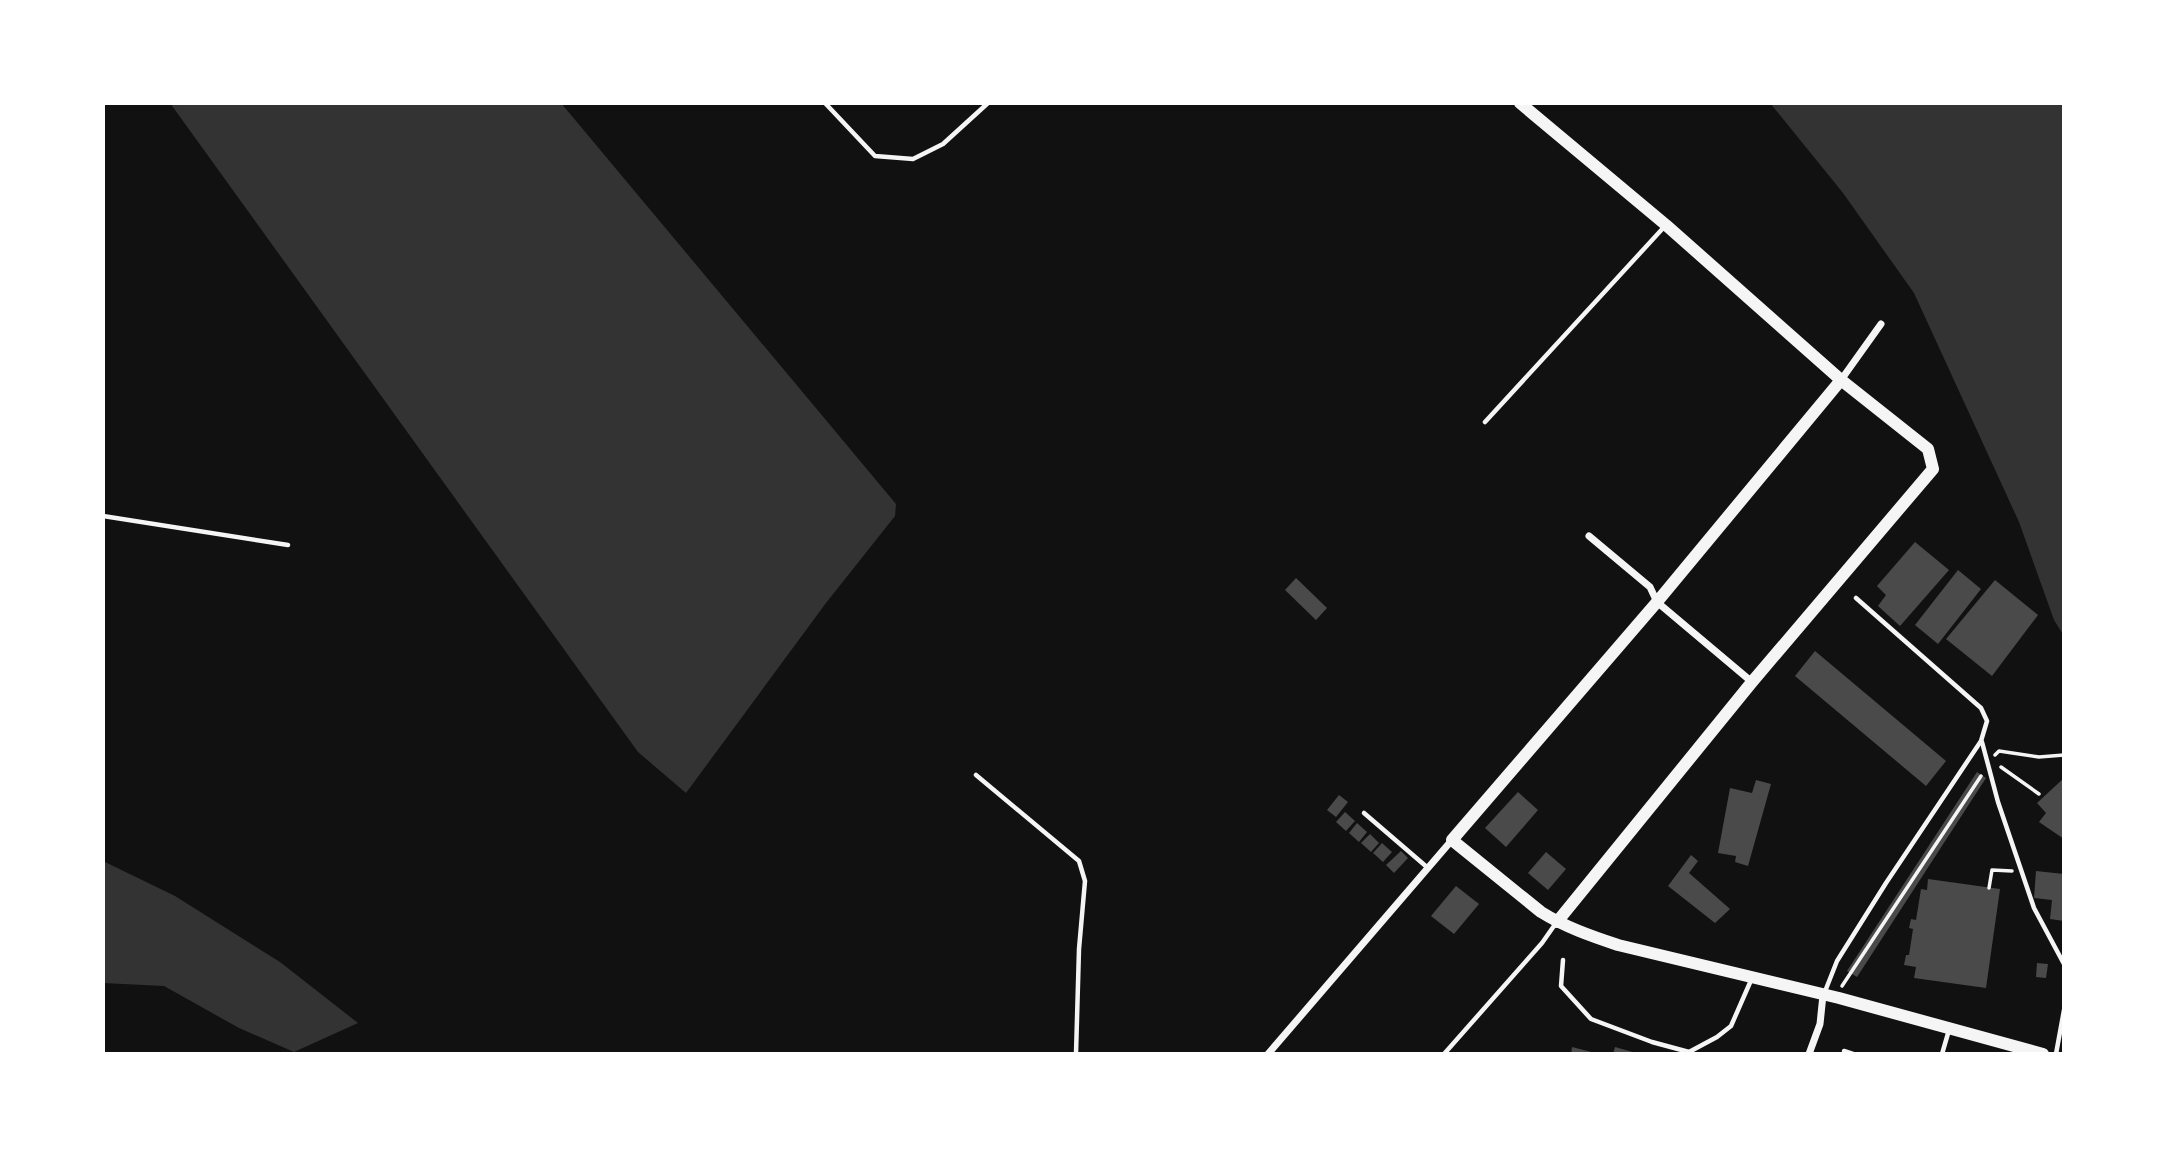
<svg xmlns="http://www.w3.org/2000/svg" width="2167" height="1157" font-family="'Alegreya Sans',sans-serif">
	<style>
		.water { fill: #333 }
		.building { fill: #4a4a4a }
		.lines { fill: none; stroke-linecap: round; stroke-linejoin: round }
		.path { stroke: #f5f5f5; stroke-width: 3.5 }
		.service { stroke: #f5f5f5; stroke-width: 4.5 }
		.minor { stroke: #f5f5f5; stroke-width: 7 }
		.secondary { stroke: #f5f5f5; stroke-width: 12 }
	</style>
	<rect width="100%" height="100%" fill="#111"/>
	<!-- water -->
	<g class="water">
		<path d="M170,103h391l335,401 -1,12 -69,87 -140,190 -48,-41z"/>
		<path d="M1770,103h294v533l-10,-16 -35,-98 -105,-229 -71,-100z"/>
		<path d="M103,861l72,35 105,66 78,61 -64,29 -55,-24 -75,-42 -61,-3z"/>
	</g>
	<!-- building -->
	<g class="building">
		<path d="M1915,542l34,28 -49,56 -22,-20 8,-11 -9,-9z"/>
		<path d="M1958,570l23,19 -43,55 -23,-19z"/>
		<path d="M1296,578l31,30 -11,12 -31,-30z"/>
		<path d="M1995,580l43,35 -46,61 -46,-37z"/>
		<path d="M1815,651l131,110 -20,25 -131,-110z"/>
		<path d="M1977,772l9,6 -129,199 -10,-6z"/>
		<path d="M2064,778v61l-25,-17 7,-9 -9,-10z"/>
		<path d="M1756,780l15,4 -23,82 -13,-4 1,-6 -18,-3 12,-65 22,5z"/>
		<path d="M1518,792l20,18 -32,37 -21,-19z"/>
		<path d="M1339,795l9,7 -12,15 -9,-7z"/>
		<path d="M1345,812l10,9 -9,10 -10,-9z"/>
		<path d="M1357,823l10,9 -8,10 -10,-9z"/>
		<path d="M1370,834l9,9 -8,9 -10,-9z"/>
		<path d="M1382,843l10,9 -9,10 -10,-9z"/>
		<path d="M1401,851l7,7 -14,15 -8,-8z"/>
		<path d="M1546,852l20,17 -18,21 -20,-17z"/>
		<path d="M1691,855l7,6 -9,12 41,36 -15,14 -47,-37z"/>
		<path d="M2036,871l28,3v47l-14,-2 2,-19 -18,-2z"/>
		<path d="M1928,879l72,10 -14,99 -72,-10 2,-11 -12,-2 2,-10h3l4,-26 -4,-1 2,-9 5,1 5,-31 6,1z"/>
		<path d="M1456,886l23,18 -25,30 -23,-18z"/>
		<path d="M2037,963l11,1 -2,14 -10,-1z"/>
		<path d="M1572,1047l23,6 -1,1h-23z"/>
		<path d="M1615,1047l21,6v1h-23z"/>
	</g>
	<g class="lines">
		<!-- path -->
		<g class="path">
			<path d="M1995,755l4,-4 40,6 25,-2"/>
			<path d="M2001,767l38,27"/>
			<path d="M1989,888l3,-18 20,1"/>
			<path d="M1842,986l139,-210"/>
		</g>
		<!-- service -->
		<g class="service">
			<path d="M825,103l50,53 38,3 30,-15 45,-41"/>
			<path d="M1485,422l180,-196"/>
			<path d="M103,516l185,29"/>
			<path d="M1982,742l16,60 36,106 30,56"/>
			<path d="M976,775l103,86 6,20 -6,68 -3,105"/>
			<path d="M1364,813l64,55"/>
			<path d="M1563,960l-2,26 30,33 61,23 37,10 28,-15 14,-11 21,-48"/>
			<path d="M1824,994l13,-33 49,-78 95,-142 6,-20 -6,-13 -125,-110"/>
			<path d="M1844,1051l9,3"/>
			<path d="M1444,1054l98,-111 14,-20"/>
			<path d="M1942,1054l7,-24"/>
			<path d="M2056,1054l8,-44"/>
		</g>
		<!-- minor -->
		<g class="minor">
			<path d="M1841,380l40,-56"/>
			<path d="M1589,536l61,51 7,15 95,80"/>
			<path d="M1268,1054l184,-214"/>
			<path d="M1809,1054l11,-30 3,-29"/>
		</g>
		<!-- secondary -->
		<g class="secondary">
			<path d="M1520,103l146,122 175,155 87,69 5,20 -181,213 -195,240"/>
			<path d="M1841,380l-184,222 -205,238 89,72c24,15 50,24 77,33l221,53 204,56"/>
		</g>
	</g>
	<!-- border -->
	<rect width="2167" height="1157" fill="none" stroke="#ffffff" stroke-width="210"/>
</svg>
